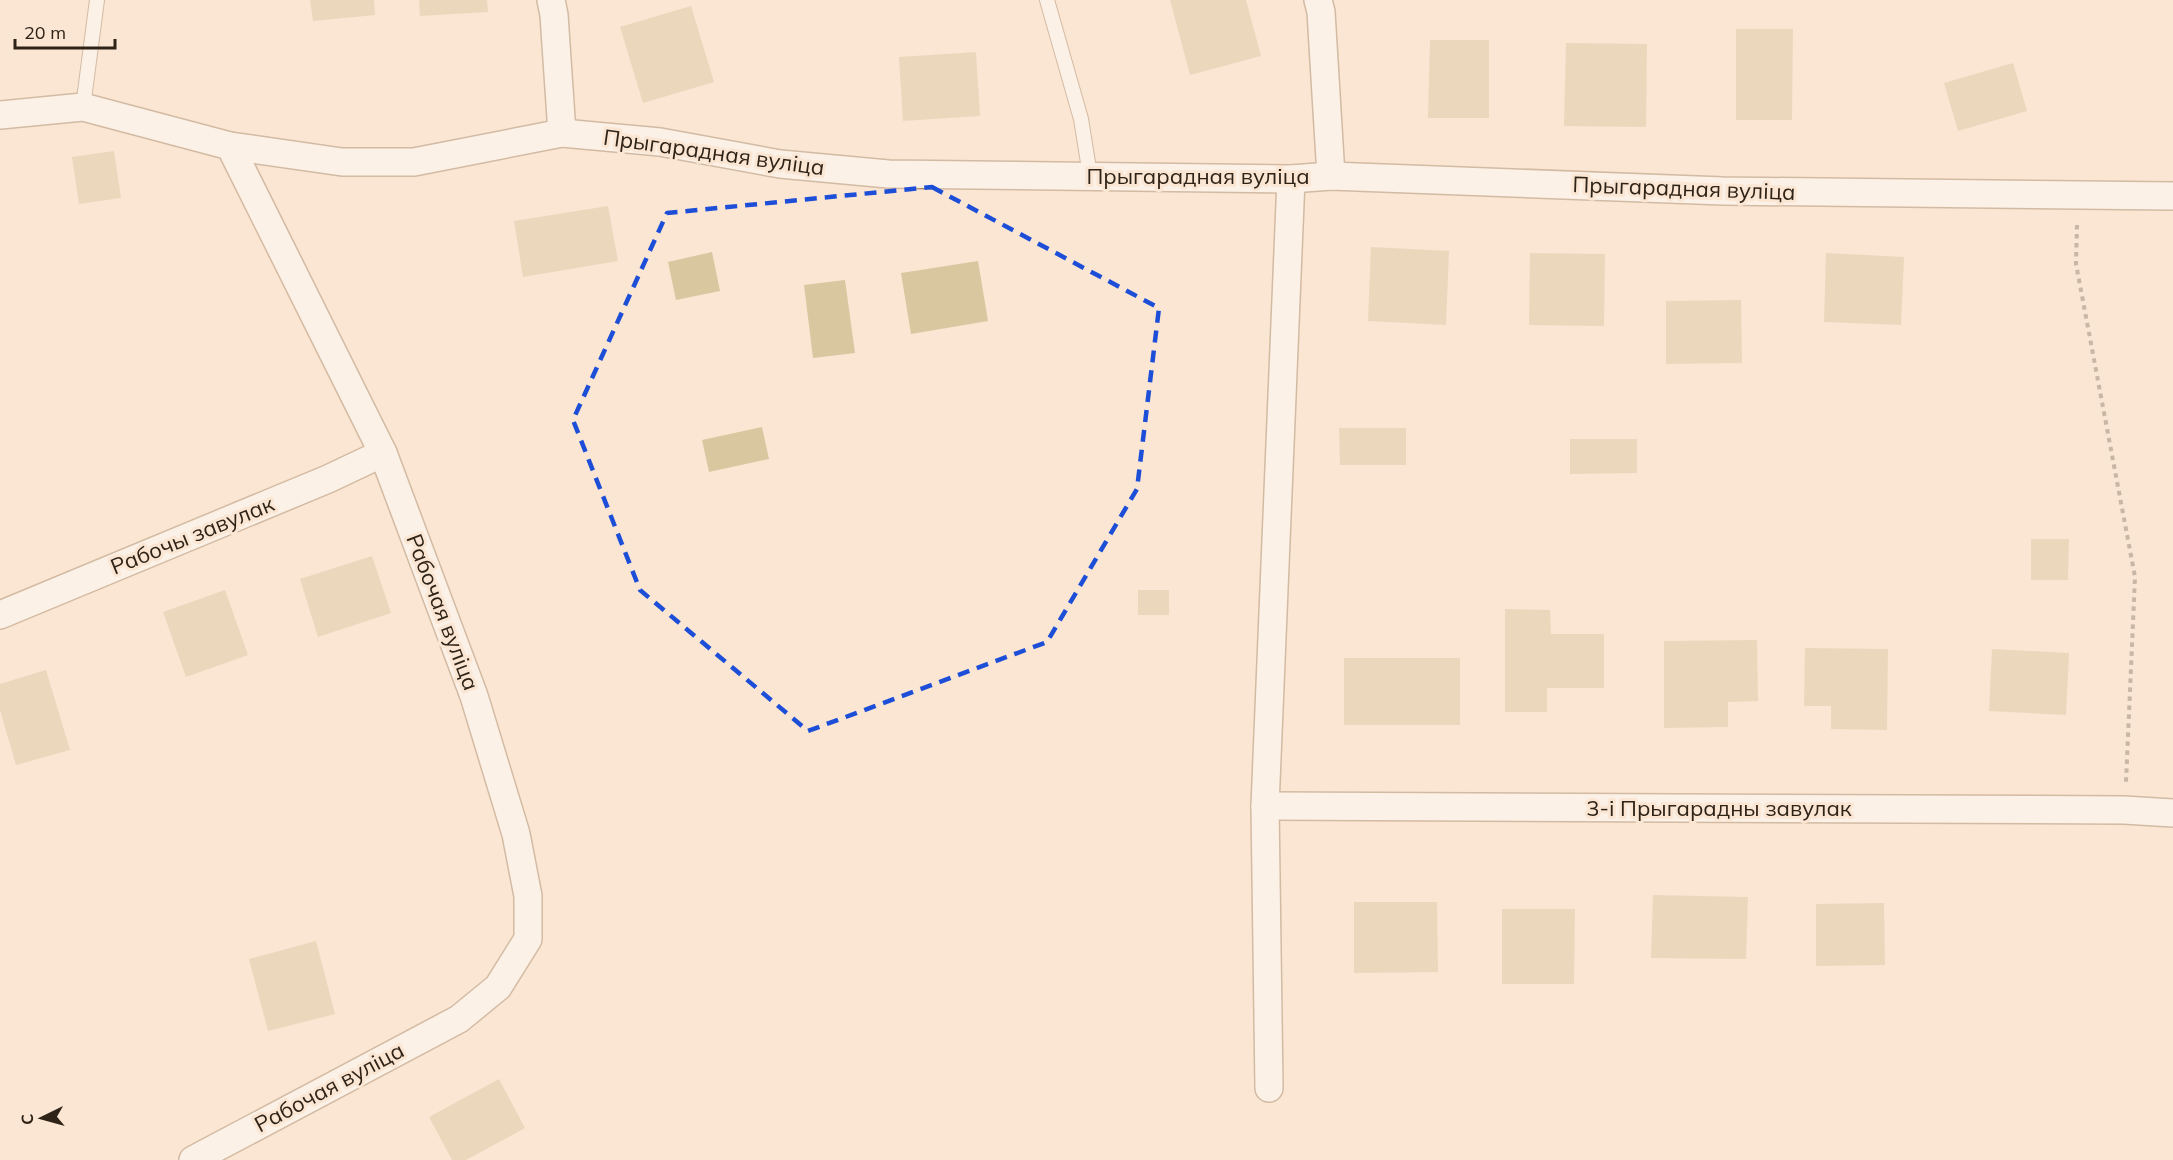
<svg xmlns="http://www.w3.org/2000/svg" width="2173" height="1160" font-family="Mulish,sans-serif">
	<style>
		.building { fill: #d9c7a0 }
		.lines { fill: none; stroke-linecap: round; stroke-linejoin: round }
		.service-casing { stroke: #a58668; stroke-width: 16 }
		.minor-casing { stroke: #a58668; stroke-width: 30 }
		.path { stroke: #8d7e6f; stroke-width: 4; stroke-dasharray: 4.5 4.5; stroke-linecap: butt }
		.service { stroke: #fff; stroke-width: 14 }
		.minor { stroke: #fff; stroke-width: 27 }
		.marked { fill: none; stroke: #1d4ed8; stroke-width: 4.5; stroke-dasharray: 12 8; stroke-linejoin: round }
		.labels { text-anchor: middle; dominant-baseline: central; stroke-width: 6; stroke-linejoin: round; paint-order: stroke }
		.street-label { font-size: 22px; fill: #2f2317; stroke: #fae6d3 }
	</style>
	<rect width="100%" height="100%" fill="#fae6d3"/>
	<!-- building -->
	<g class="building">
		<path d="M310,0h64l1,15 -62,6z"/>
		<path d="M419,0h68l1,12 -68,4z"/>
		<path d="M1170,0h76l15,56 -71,19z"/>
		<path d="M691,6l23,76 -71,21 -23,-76z"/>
		<path d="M1736,29h57l-1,91h-56z"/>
		<path d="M1430,40h59v78h-61z"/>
		<path d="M1566,43l81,1 -1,83 -82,-1z"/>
		<path d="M976,52l4,64 -77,5 -4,-64z"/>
		<path d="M2013,63l14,48 -69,20 -14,-48z"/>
		<path d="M114,151l7,47 -42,6 -7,-47z"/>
		<path d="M608,206l10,55 -95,16 -9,-56z"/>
		<path d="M1371,247l78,4 -3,74 -78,-4z"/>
		<path d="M712,252l8,39 -44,9 -8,-38z"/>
		<path d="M1530,253l75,1 -1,72 -75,-1z"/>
		<path d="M1826,253l78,4 -3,68 -77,-3z"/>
		<path d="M978,261l10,60 -77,13 -10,-61z"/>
		<path d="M845,280l10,73 -42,5 -9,-73z"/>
		<path d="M1741,300l1,63 -76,1v-63z"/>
		<path d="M762,427l7,32 -60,13 -7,-32z"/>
		<path d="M1339,428h67v37h-66z"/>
		<path d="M1570,439h67v34l-67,1z"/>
		<path d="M2031,539h38l-1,41h-37z"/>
		<path d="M372,556l19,57 -73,24 -18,-58z"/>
		<path d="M225,590l23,65 -62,22 -23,-65z"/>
		<rect x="1138" y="590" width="31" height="25"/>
		<path d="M1505,609l45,1 1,24h53v54h-57v24h-42z"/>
		<path d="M1757,640l1,61 -30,1v25l-64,1v-87z"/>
		<path d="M1805,648l83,1 -1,81 -56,-1v-23h-27z"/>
		<path d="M1992,649l77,4 -3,62 -77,-4z"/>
		<rect x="1344" y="658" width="116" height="67"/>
		<path d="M46,670l24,80 -54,15 -16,-55v-26z"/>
		<path d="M1653,895l95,2 -2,62 -95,-1z"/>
		<path d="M1354,902h83l1,70 -84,1z"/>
		<path d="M1884,903l1,62 -69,1v-62z"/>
		<path d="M1502,909h73l-1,75h-72z"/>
		<path d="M316,941l19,73 -67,17 -19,-72z"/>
		<path d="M499,1079l26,49 -59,32h-14l-23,-43z"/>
	</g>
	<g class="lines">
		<!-- service casing -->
		<g class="service-casing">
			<g id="service">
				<path d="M1047,0l34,119 9,56"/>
				<path d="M83,107l14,-107"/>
			</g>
		</g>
		<!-- minor casing -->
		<g class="minor-casing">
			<g id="minor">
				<path d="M551,0l3,15 8,118"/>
				<path d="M1318,0l3,12 10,164"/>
				<path d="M0,115l83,-8 147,39 153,307 91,243 42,138 12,62v43l-30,48 -39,32 -266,141"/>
				<path d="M230,146l112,16h72l148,-29 98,9 120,22 108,10 403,5 40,-3 392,15 450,5"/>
				<path d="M0,615l328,-136 55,-26"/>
				<path d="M1265,806l859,4 49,3"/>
				<path d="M1269,1088l-4,-282 26,-627"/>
			</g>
		</g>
		<!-- path -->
		<path class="path" d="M2077,225l-1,39 59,313 -9,205"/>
		<!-- service -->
		<use href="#service" class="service"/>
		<!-- minor -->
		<use href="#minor" class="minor"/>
	</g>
	<!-- marked area -->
	<path d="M0 0H2173V1160H0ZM932,187l227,121 -22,181 -90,153 -239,89 -168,-141 -67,-170 94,-207z" fill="#fae6d3" fill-opacity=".55" fill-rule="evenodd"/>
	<path class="marked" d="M932,187l227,121 -22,181 -90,153 -239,89 -168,-141 -67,-170 94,-207z"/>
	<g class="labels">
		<!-- street labels -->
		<g class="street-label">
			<text transform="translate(714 152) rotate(8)">Прыгарадная вуліца</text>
			<text x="1198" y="176">Прыгарадная вуліца</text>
			<text transform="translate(1684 188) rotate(2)">Прыгарадная вуліца</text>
			<text transform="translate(192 535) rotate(-22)">Рабочы завулак</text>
			<text transform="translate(443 612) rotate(69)">Рабочая вуліца</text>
			<text x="1719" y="808">3-і Прыгарадны завулак</text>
			<text transform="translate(329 1087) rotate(-28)">Рабочая вуліца</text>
		</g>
	</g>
	<!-- north arrow -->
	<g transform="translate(42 1118) rotate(265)" stroke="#fae6d3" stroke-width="4.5" paint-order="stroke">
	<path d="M0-4.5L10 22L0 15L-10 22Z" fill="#2f2317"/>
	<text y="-9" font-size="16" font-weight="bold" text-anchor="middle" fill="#2f2317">С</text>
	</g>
	<!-- scale -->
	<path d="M15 39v9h100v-9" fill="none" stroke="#2f2317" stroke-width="3"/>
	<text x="24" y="39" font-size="18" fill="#2f2317" stroke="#fae6d3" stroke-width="4.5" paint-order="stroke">20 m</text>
</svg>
